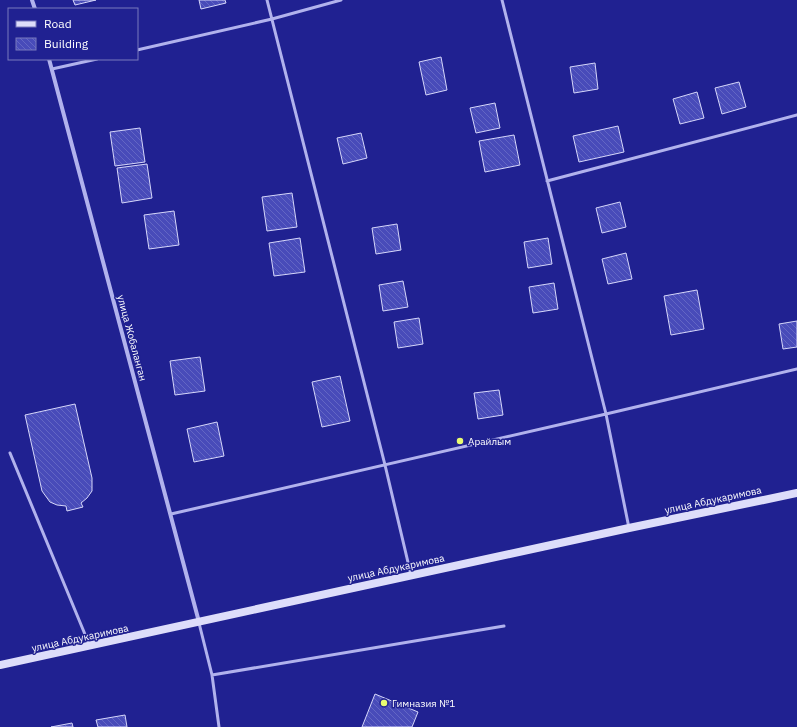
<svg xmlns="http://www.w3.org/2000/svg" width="797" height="727" font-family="'IBM Plex Sans',sans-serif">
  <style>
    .building { fill: url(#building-back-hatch); stroke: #d6d7fa }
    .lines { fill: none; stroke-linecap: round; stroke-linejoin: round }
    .service { stroke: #b1b2ed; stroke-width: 3 }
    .minor { stroke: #b1b2ed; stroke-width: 4 }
    .secondary { stroke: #ddddfa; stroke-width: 8 }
    .poi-dot { fill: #e8fb71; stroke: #202191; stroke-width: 1.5 }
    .labels { text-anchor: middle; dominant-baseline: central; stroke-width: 3; stroke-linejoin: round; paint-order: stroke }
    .street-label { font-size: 10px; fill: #fff; stroke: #202191 }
    .poi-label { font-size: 10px; fill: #fff; stroke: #202191; text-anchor: start }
  </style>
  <defs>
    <pattern id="building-back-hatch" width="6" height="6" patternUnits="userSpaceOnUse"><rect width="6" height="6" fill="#484bb9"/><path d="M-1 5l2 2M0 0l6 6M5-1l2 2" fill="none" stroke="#6366c4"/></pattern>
  </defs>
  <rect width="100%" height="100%" fill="#202191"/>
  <!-- building -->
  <path class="building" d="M 73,0 L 96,0 L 75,5 Z
    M 199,0 L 225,0 L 226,3 L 201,9 Z
    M 441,57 L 447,90 L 426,95 L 419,62 Z
    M 595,63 L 598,89 L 574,93 L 570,67 Z
    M 739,82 L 746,107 L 722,114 L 715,88 Z
    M 697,92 L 704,118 L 680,124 L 673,99 Z
    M 495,103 L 500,128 L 476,133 L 470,108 Z
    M 618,126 L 624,152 L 579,162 L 573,136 Z
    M 140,128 L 145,162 L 115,166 L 110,132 Z
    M 361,133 L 367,158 L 343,164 L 337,138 Z
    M 514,135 L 520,165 L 485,172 L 479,141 Z
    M 147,164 L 152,198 L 122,203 L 117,168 Z
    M 292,193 L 297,227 L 267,231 L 262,197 Z
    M 620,202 L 626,227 L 602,233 L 596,208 Z
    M 174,211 L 179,245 L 149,249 L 144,215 Z
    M 397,224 L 401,250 L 376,254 L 372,228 Z
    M 300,238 L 305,272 L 274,276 L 269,243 Z
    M 548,238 L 552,264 L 528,268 L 524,242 Z
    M 626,253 L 632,279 L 608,284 L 602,259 Z
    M 403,281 L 408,307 L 383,311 L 379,285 Z
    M 554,283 L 558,309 L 533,313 L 529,287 Z
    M 697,290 L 704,329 L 671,335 L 664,296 Z
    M 419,318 L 423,344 L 398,348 L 394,322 Z
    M 797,321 L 797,347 L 783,349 L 779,324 Z
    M 200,357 L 205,391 L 175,395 L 170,361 Z
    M 340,376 L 350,421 L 322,427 L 312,382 Z
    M 499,390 L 503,415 L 478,419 L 474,393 Z
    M 75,404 L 92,478 L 92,491 L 87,498 L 81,503 L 83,507 L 67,511 L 66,506 L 57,505 L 50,502 L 42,491 L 25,415 Z
    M 217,422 L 224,456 L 194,462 L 187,429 Z
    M 375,694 L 418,712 L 412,727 L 362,727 Z
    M 125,715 L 127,727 L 98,727 L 96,720 Z
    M 72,723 L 73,727 L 51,727 Z"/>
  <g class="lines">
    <!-- service -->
    <path class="service" d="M 267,0 L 385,465 L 411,575
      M 502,0 L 606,414 L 629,528
      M 137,50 L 272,19 L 341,0
      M 52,69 L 97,59
      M 547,181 L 797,115
      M 10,453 L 89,644
      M 171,514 L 606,414 L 797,369
      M 199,623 L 212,675 L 219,727
      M 212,675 L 504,626"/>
    <!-- minor -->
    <path class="minor" d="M 32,0 L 35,9
      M 49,59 L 199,622"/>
    <!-- secondary -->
    <path class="secondary" d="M 0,665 L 629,528 L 797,493"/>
  </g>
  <!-- markers -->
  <g class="poi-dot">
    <circle cx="460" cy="441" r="4"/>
    <circle cx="384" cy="703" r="4"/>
  </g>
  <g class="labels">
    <!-- street labels -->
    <g class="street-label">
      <text transform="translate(132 338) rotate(75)">улица Жобаланган</text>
      <text transform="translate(713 500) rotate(-12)">улица Абдукаримова</text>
      <text transform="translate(396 568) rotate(-12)">улица Абдукаримова</text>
      <text transform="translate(80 638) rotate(-12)">улица Абдукаримова</text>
    </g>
    <!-- poi labels -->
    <g class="poi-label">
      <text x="468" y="441">Арайлым</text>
      <text x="392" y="703">Гимназия №1</text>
    </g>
  </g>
  <!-- legend -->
  <rect x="8" y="8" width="130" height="52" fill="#202191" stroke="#797abd"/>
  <rect x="16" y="21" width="20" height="6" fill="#ddddfa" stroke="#797abd"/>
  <text x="44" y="28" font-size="12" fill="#ffffff">Road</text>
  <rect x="16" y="38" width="20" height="12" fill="url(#building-back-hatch)" stroke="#797abd"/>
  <text x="44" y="48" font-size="12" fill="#ffffff">Building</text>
</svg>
